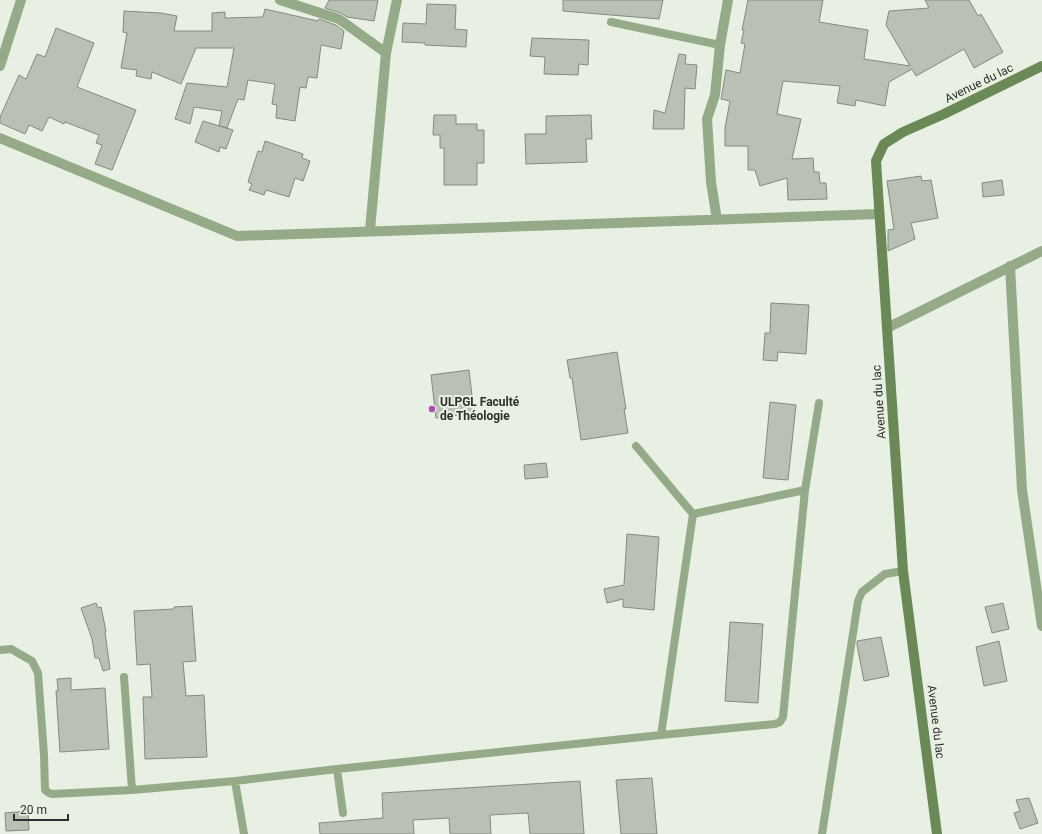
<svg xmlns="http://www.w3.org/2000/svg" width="1042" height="834" font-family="Roboto,sans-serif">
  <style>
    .building { fill: #b9c1b4; stroke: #838b7f }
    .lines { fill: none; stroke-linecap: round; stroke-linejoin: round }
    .service { stroke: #95aa88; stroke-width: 8 }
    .minor { stroke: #95aa88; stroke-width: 10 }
    .secondary { stroke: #6b8957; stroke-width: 10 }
    .poi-dot { fill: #b04bb0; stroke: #e7f0e2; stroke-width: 1.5 }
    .labels { text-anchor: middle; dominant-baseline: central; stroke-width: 4; stroke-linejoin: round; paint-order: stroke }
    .street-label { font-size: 12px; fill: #2d302b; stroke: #e7f0e2 }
    .poi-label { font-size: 12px; font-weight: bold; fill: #2d302b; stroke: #e7f0e2; text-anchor: start }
  </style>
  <rect width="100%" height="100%" fill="#e7f0e2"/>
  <!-- building -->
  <path class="building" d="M 329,0 L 378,0 L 374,21 L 347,17 L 341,13 L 325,8 Z
    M 563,0 L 663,0 L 659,19 L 563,11 Z
    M 748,0 L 823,0 L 819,22 L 868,30 L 864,59 L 910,66 L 886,25 L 889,11 L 929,8 L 925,0 L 969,0 L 978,16 L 981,14 L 1003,52 L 974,68 L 964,49 L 916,76 L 912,69 L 889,82 L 885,106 L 856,100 L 855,106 L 837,103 L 840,86 L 783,81 L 777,114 L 801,119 L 792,159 L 813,158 L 814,172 L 819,172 L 820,183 L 826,183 L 827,199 L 788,200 L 787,178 L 760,186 L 755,170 L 748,170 L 748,146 L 725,146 L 725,128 L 730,101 L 721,99 L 726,70 L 740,73 L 745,44 L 741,43 L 744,30 L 742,30 Z
    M 427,4 L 456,5 L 455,29 L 467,30 L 466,47 L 425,45 L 425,43 L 402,42 L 403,23 L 426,24 Z
    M 265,9 L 318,21 L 319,19 L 336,25 L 344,31 L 341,49 L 321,45 L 317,78 L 308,77 L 306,88 L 300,87 L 295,121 L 276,118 L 277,105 L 272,104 L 275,84 L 248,80 L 244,100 L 238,99 L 227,128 L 219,126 L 222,111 L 194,107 L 190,124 L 175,119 L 187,83 L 227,87 L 234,48 L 196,48 L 181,84 L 152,72 L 151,79 L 136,76 L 137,70 L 121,68 L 127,33 L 123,32 L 124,11 L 161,13 L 177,16 L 174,31 L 212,31 L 212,13 L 225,12 L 225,18 L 263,17 Z
    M 56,28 L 94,43 L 77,87 L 136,110 L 112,170 L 95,164 L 102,145 L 96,143 L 99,135 L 65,122 L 64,124 L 49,117 L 42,131 L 29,125 L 25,134 L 0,123 L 0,117 L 19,75 L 26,79 L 37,54 L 45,57 Z
    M 532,38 L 589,40 L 588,65 L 579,64 L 578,75 L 544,74 L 545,57 L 530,56 Z
    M 679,54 L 686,55 L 685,64 L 697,65 L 695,89 L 685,88 L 684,129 L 653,129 L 654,110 L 665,113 Z
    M 434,115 L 456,115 L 456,124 L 477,124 L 477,130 L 484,130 L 484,163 L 477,163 L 477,185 L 444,185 L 444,148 L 440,148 L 440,135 L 433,135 Z
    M 591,115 L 592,139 L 586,139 L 587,162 L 526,164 L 525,134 L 546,134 L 546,116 Z
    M 203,121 L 233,130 L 226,149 L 220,147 L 219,152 L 195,142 Z
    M 265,141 L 303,154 L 302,158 L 310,161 L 303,181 L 295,178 L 289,197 L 266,190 L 264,195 L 249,190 L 252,184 L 248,182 L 258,151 L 262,152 Z
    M 921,176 L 922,181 L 931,180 L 938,218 L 911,223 L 915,239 L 888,251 L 888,230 L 894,229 L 887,181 Z
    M 1002,180 L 1004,195 L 983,197 L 982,183 Z
    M 771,303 L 809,305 L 806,354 L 778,352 L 777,361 L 763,360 L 765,333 L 770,333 Z
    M 617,352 L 626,409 L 624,409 L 628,433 L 581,440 L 572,378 L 570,378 L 567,360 Z
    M 469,370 L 474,413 L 436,418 L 431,375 Z
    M 770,402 L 796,405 L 788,480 L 763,478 Z
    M 546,463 L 548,477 L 525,479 L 524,465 Z
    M 627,534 L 659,537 L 654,610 L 623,607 L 623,599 L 607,603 L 604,589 L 624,585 Z
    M 96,603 L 98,608 L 101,607 L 106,631 L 105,632 L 110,669 L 103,671 L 99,658 L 95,658 L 92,639 L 81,608 Z
    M 1003,603 L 1009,629 L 992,633 L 985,607 Z
    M 192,606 L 196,661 L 183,662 L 186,696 L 204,695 L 207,757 L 145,759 L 143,697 L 152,697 L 150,664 L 137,665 L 134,611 L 174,609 L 174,607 Z
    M 730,622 L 763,624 L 758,703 L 725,701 Z
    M 881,637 L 889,676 L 864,681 L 857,645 L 857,641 Z
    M 999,641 L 1007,681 L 984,686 L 976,647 Z
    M 71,678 L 71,690 L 105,688 L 109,749 L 60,752 L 56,691 L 58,691 L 57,679 Z
    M 652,778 L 657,834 L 621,834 L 616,780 Z
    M 580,781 L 584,834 L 530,834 L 528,813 L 490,815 L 491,834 L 450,834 L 449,818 L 413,820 L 414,834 L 320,834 L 319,823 L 383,818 L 382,793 Z
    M 1029,798 L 1038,823 L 1020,829 L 1014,813 L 1020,811 L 1016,800 Z
    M 28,811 L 29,830 L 6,831 L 5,813 Z"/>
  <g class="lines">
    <!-- service -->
    <path class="service" d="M 611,22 L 720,45
      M 636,446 L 693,514
      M 0,650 L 11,649 L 32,661 L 38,673 L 44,755 L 45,790 L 49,793 L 52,794 L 132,790 L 235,781 L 337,769 L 661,735 L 775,724 L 780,722 L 783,717 L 805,490 L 819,403
      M 124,677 L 132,790
      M 661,735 L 693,514 L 805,490
      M 337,769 L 343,813
      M 235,781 L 244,834
      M 822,834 L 858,601 L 862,592 L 885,574 L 903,571"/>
    <!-- minor -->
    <path class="minor" d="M 280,0 L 339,19 L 386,53
      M 0,66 L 21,0
      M 0,138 L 237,236 L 879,214
      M 717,220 L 711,182 L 707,119 L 715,95 L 720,45 L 728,0
      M 370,230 L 386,53 L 397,0
      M 1010,266 L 1022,490 L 1042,626
      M 887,328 L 1042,251"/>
    <!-- secondary -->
    <path class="secondary" d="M 937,834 L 903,571 L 876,161 L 884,144 L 903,132 L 944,114 L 1042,66"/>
  </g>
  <!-- markers -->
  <circle class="poi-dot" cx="432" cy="409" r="4"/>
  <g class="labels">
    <!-- street labels -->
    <g class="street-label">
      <text transform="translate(979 83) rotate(-26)">Avenue du lac</text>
      <text transform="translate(879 402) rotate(-94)">Avenue du lac</text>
      <text transform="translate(936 722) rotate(83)">Avenue du lac</text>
    </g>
    <!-- poi labels -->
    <g class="poi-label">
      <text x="440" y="402">ULPGL Faculté<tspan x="440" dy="14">de Théologie</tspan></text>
    </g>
  </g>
  <!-- scale -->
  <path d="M14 814v6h54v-6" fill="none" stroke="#2d302b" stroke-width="2"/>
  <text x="20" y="814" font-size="12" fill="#2d302b" stroke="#e7f0e2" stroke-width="3" paint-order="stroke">20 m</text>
</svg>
